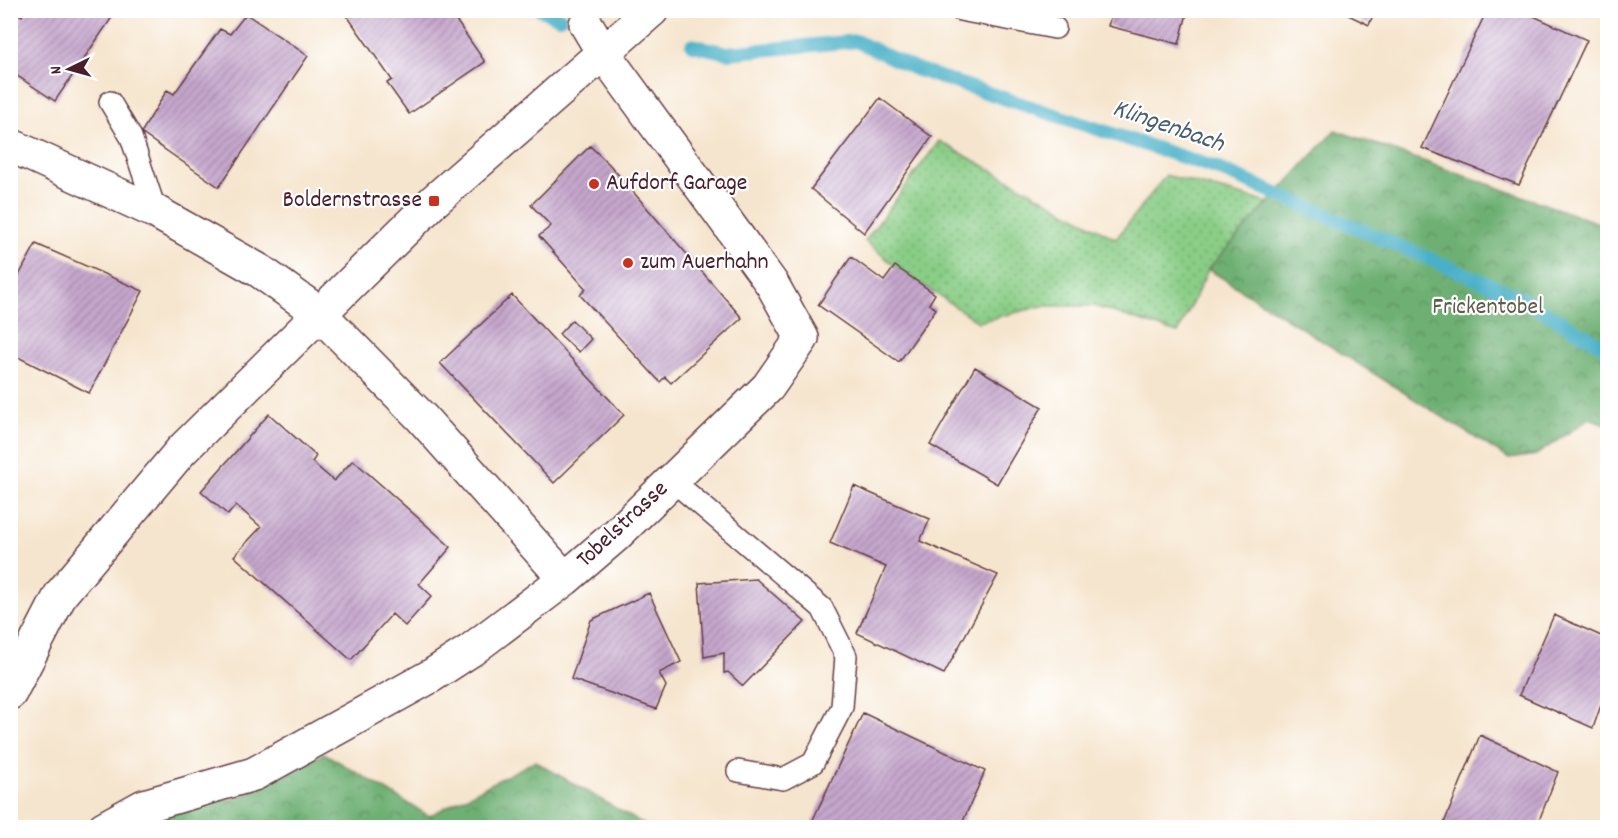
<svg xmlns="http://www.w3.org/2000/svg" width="1618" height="838" font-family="Dekko,sans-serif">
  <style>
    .grass { fill: url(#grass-dots); stroke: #6a7658; stroke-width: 1.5 }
    .forest { fill: url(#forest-crowns); stroke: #5c684f; stroke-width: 1.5 }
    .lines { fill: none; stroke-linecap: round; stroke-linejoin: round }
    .stream { stroke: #49b0c8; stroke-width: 14 }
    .building { fill: url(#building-hatch) }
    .lane-casing { stroke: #643d43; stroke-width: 24 }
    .street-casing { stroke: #643d43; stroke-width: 36 }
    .secondary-casing { stroke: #643d43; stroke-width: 36 }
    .lane { stroke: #fff; stroke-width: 21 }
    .street { stroke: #fff; stroke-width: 33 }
    .secondary { stroke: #fff; stroke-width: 33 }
    .poi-dot { fill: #c8321e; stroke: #fff; stroke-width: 2 }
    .labels { text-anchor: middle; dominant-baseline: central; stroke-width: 4.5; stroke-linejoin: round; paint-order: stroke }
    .poi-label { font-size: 24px; fill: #4a1f2b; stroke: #fff; text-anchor: start }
    .park-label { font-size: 24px; fill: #605c4b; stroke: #fff }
    .street-label { font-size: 24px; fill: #4a1f2b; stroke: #fff }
    .water-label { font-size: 26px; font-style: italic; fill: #4a6072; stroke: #fff }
  </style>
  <defs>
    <pattern id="grass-dots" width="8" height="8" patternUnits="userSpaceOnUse" patternTransform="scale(1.5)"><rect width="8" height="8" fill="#89cd86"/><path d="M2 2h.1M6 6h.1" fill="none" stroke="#72a66e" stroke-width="1.8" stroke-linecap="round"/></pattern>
    <pattern id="forest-crowns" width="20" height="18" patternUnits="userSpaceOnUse" patternTransform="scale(1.5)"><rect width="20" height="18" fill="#6eb073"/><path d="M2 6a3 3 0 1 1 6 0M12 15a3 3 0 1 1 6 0" fill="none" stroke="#5c8f5f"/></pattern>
    <pattern id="building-hatch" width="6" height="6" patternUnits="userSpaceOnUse" patternTransform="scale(1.5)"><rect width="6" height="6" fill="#c6a7cd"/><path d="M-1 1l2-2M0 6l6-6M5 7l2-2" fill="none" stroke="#a387a7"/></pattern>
  </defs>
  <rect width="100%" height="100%" fill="#fff"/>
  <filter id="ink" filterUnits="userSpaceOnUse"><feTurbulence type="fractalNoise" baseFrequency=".0167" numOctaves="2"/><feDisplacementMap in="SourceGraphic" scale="12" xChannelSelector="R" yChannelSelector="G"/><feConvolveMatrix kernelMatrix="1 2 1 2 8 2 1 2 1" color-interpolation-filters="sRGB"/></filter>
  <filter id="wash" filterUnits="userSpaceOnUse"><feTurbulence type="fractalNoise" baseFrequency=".008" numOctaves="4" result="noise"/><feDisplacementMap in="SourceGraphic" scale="24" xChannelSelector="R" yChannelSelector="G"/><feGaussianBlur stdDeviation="1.35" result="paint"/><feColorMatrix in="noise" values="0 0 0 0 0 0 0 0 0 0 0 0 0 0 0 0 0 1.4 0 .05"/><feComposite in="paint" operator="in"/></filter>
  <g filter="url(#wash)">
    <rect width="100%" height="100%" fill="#f6e5ce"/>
    <!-- grass -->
    <path class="grass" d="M 939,141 L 1116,239 L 1166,175 L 1269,203 L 1209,268 L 1178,333 L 1094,306 L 1042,306 L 978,322 L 895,266 L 865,241 Z"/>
    <!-- forest -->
    <path class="forest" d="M 1335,130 L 1607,226 L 1607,425 L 1590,418 L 1536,455 L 1509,459 L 1208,269 Z
      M 324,753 L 429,816 L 535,761 L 648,827 L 132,828 L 150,812 L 238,798 Z"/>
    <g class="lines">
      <!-- stream -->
      <path class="stream" d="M 541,10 L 560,18
        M 692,45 L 728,53 L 856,41 L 915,69 L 1216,168 L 1519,297 L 1608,349"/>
    </g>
    <g id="blocks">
      <!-- building -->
      <path class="building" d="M 10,10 L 22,16 L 25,10 L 117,10 L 55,101 L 10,71 Z
        M 343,10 L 449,10 L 485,62 L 409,114 L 387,83 L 392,80 Z
        M 1112,10 L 1188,10 L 1179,44 L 1108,26 Z
        M 1338,10 L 1375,10 L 1369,25 Z
        M 1487,10 L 1520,10 L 1587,40 L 1519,185 L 1422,148 Z
        M 246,14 L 308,56 L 219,187 L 141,133 L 167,90 L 174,94 L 220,29 L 230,34 Z
        M 880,98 L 932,137 L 864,233 L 811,189 Z
        M 590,146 L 609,164 L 742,318 L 671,383 L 665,377 L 660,382 L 580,295 L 586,289 L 539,236 L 551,226 L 531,205 Z
        M 36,244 L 143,291 L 89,393 L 10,353 L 10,292 Z
        M 851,257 L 884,281 L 895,266 L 935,294 L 929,304 L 936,309 L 899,362 L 818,305 Z
        M 512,295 L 624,415 L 554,483 L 440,363 Z
        M 572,320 L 591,339 L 579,352 L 559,334 Z
        M 975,367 L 1042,407 L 997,484 L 930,445 Z
        M 269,414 L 316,456 L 312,462 L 334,481 L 353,460 L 451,547 L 419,584 L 432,596 L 405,626 L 392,614 L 351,660 L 234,556 L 261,527 L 236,505 L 228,515 L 201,491 Z
        M 854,486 L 930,519 L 920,541 L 998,575 L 944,674 L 857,633 L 886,567 L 830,543 Z
        M 756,579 L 805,622 L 743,686 L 728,672 L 724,673 L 724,653 L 704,657 L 699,583 Z
        M 649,593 L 681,662 L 659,673 L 666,686 L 656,709 L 571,679 L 591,620 Z
        M 1554,615 L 1608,639 L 1605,673 L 1608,674 L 1608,685 L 1593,728 L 1519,695 Z
        M 863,713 L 985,771 L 960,828 L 809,828 Z
        M 1480,735 L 1558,772 L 1536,828 L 1442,828 Z"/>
    </g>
  </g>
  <g filter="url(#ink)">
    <use href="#blocks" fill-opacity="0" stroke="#643d43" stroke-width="1.5"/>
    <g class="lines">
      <!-- lane casing -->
      <g class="lane-casing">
        <path id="lane" d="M 960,10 L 1055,28
          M 110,102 L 131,137 L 156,212
          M 672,480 L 822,608 L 846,656 L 842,707 L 813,763 L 783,779 L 738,771"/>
      </g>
      <!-- street casing -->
      <g class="street-casing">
        <path id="street" d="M 10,145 L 156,212 L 260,271 L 319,313 L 422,418 L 565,579
          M 104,828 L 144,806 L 254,774 L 431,676 L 471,650 L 565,579 L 615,536 L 768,387 L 802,338 L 772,284 L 604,54 L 586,24"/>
      </g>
      <!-- secondary casing -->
      <g class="secondary-casing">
        <path id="secondary" d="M 10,693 L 61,594 L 181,451 L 434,201 L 652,10"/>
      </g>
      <!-- lane -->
      <use href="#lane" class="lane"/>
      <!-- street -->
      <use href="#street" class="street"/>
      <!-- secondary -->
      <use href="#secondary" class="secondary"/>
    </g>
  </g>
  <!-- markers -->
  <g class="poi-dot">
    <circle cx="594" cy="184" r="6"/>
    <rect x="428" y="195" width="12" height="12" rx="3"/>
    <circle cx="628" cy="263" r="6"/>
  </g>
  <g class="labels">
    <!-- poi labels -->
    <g class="poi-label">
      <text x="606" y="184">Aufdorf Garage</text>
      <text x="422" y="201" text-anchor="end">Boldernstrasse</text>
      <text x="640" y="263">zum Auerhahn</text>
    </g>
    <!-- park labels -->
    <g class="park-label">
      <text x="1488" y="308">Frickentobel</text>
    </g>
    <!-- street labels -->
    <g class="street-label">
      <text transform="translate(623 525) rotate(-43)">Tobelstrasse</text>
    </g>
    <!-- water labels -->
    <g class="water-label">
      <text transform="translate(1168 127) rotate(19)">Klingenbach</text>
    </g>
  </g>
  <!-- margin -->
  <rect width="1618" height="838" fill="none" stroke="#fff" stroke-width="36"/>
  <!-- north arrow -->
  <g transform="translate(69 69) rotate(265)" stroke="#ffffff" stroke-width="4.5" paint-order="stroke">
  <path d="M0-4.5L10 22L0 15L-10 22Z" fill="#4a1f2b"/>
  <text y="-9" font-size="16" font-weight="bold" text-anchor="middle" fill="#4a1f2b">N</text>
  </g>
</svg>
